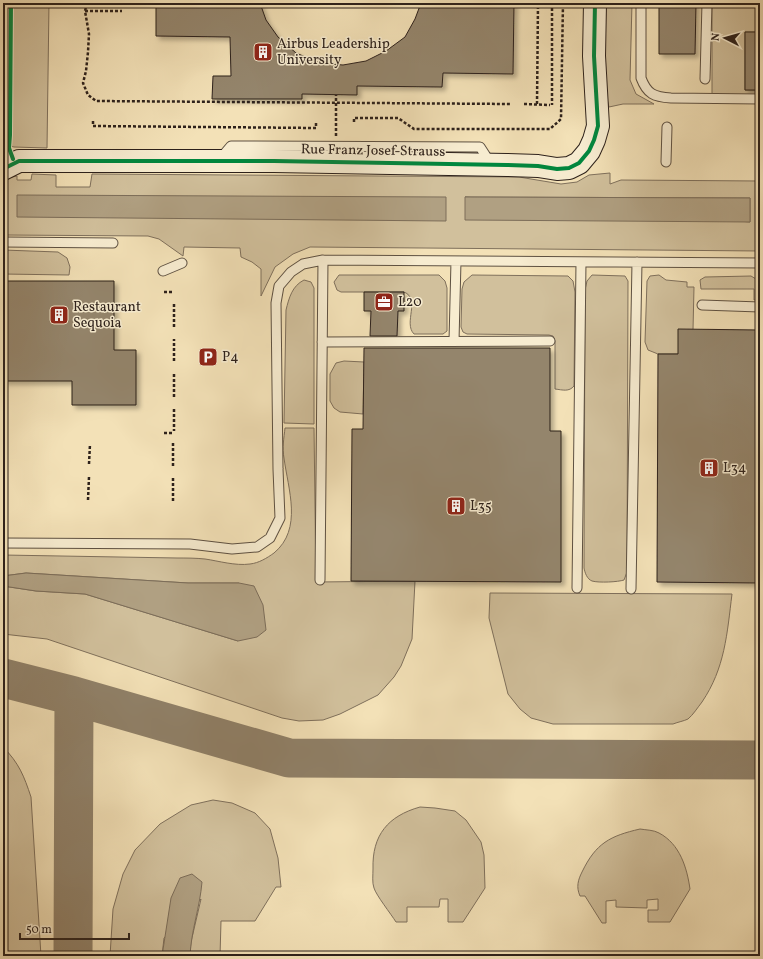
<svg xmlns="http://www.w3.org/2000/svg" width="763" height="959" font-family="Vollkorn,serif">
  <style>
    .green { fill: #d1c09c; stroke: #7f705c; fill-rule: evenodd }
    .water { fill: #b0a082; stroke: #7c6d59 }
    .lines { fill: none; stroke-linecap: round; stroke-linejoin: round }
    .taxiway { stroke: #908169; stroke-width: 39 }
    .building { fill: #94856c; stroke: #2d211b; filter: url(#shadow) }
    .lane-casing { stroke: #5e5142; stroke-width: 11 }
    .secondary-casing { stroke: #2d211b; stroke-width: 24 }
    .path { stroke: #2d211b; stroke-width: 2.5; stroke-dasharray: 3 2; stroke-linecap: butt }
    .lane { stroke: #f7ecd0; stroke-width: 9 }
    .secondary { stroke: #f7ecd0; stroke-width: 22 }
    .cycleway-casing { stroke: #f7ecd0; stroke-width: 6 }
    .cycleway { stroke: #00873e; stroke-width: 4 }
    .labels { text-anchor: middle; dominant-baseline: central; stroke-width: 3; stroke-linejoin: round; paint-order: stroke }
    .poi-label { font-size: 14px; fill: #2d211b; stroke: #f7ecd0; text-anchor: start }
    .street-label { font-size: 14px; fill: #2d211b; stroke: #f7ecd0 }
  </style>
  <defs>
    <filter id="shadow"><feDropShadow dx="3.5" dy="3.5" stdDeviation="2" flood-color="#0004"/></filter>
  </defs>
  <rect width="100%" height="100%" fill="#f3e1b7"/>
  <filter id="stains"><feTurbulence type="fractalNoise" baseFrequency=".005" numOctaves="4"/><feColorMatrix values="0 0 0 0 .2 0 0 0 0 .09 0 0 0 0 .02 0 0 0 .5 -.17"/></filter>
  <radialGradient id="worn" r=".72"><stop offset=".6" stop-color="#630" stop-opacity="0"/><stop offset="1" stop-color="#630" stop-opacity=".3"/></radialGradient>
  <!-- green -->
  <path class="green" d="M 3,3 L 49,3 L 47,148 L 14,147 L 3,144 Z
    M 604,3 L 632,3 L 630,80 L 636,94 L 654,104 L 623,104 L 609,107 C 600,79 604,33 604,3 Z
    M 712,7 L 756,7 L 756,14 L 760,15 L 760,32 L 745,32 L 745,90 L 760,90 L 760,96 L 712,95 Z
    M 610,173 L 610,184 L 621,180 L 760,181 L 760,251 L 310,247 L 293,254 L 275,267 L 261,296 L 261,269 L 252,262 L 241,257 L 240,248 L 184,247 L 183,256 L 159,239 L 148,236 L 6,235 L 3,233 L 3,218 L 5,217 L 6,196 L 3,195 L 3,181 L 7,178 L 17,176 L 17,180 L 31,180 L 32,174 L 56,175 L 56,187 L 90,187 L 92,174 L 519,177 L 561,184 L 577,182 L 589,175 ZM 465,197 L 750,198 L 750,222 Z
    M 3,250 L 58,252 L 67,258 L 70,267 L 69,275 L 3,274 Z
    M 339,275 L 439,275 L 445,281 L 447,288 L 447,331 L 443,334 L 414,334 C 403,323 421,299 404,292 L 341,292 L 337,290 L 334,282 Z
    M 472,275 L 568,276 L 573,281 L 575,292 L 574,386 C 569,392 563,390 555,389 L 555,341 L 553,336 L 549,335 L 467,334 L 463,332 L 461,327 L 462,289 L 464,282 Z
    M 592,275 L 625,276 L 628,281 L 627,572 L 624,580 C 618,582 599,583 592,581 C 587,579 585,573 584,568 L 585,290 L 587,281 Z
    M 659,275 L 666,280 L 687,282 L 687,287 L 694,287 L 693,330 L 678,354 L 658,354 L 648,350 L 645,342 L 647,281 L 650,276 Z
    M 751,276 L 756,279 L 758,286 L 758,299 L 754,300 L 754,289 L 701,289 L 700,280 L 705,277 Z
    M 304,280 L 311,282 L 314,288 L 314,424 L 284,423 L 286,310 C 289,298 292,286 304,280 Z
    M 344,361 L 364,362 L 363,414 L 340,412 L 334,408 L 330,401 L 330,374 L 336,363 Z
    M 285,428 L 314,428 L 316,582 L 415,581 L 412,639 L 401,666 L 394,677 L 378,695 L 340,714 L 323,720 L 299,721 L 282,718 L 47,639 L 3,634 L 3,586 L 36,591 L 85,594 L 238,641 L 239,583 L 188,583 L 26,573 L 3,576 L 3,555 L 177,558 C 186,558 196,558 205,559 C 219,561 235,566 250,564 C 259,563 267,558 274,553 C 303,529 288,489 284,458 C 282,448 284,438 285,428 Z
    M 490,593 L 732,594 C 727,634 725,668 702,702 C 698,707 693,715 688,719 C 684,721 678,722 673,724 L 553,724 L 531,718 L 520,709 L 508,694 L 489,618 Z
    M 3,747 C 19,763 24,776 31,797 L 41,956 L 3,956 Z
    M 213,800 L 232,803 L 255,813 L 270,829 L 278,858 L 281,887 L 276,887 L 255,921 L 221,921 L 220,956 L 190,956 L 191,942 L 201,899 L 164,938 L 162,956 L 110,956 L 113,909 L 123,874 L 135,850 L 160,824 L 191,805 Z
    M 420,807 L 435,808 L 455,811 L 466,820 L 481,842 L 484,855 L 485,888 L 463,922 L 448,922 L 448,899 L 440,899 L 439,907 L 407,907 L 407,922 L 396,922 C 391,914 376,895 374,888 C 372,883 373,875 373,869 C 372,835 388,816 420,807 Z
    M 640,829 C 646,830 654,830 659,833 C 680,844 687,868 690,889 L 670,922 L 648,922 L 648,910 L 658,910 L 658,899 L 647,900 L 647,908 L 616,907 L 616,900 L 606,901 L 606,923 L 602,923 L 585,896 L 580,896 C 576,887 578,880 582,872 C 596,843 610,836 640,829 Z"/>
  <!-- water -->
  <path class="water" d="M 17,195 L 446,197 L 446,221 L 17,217 Z
    M 465,197 L 750,198 L 750,222 L 465,220 Z
    M 26,573 L 188,583 L 239,583 L 254,586 L 263,605 L 266,630 L 257,637 L 238,641 L 85,594 L 36,591 L 3,586 L 3,576 Z
    M 192,874 L 202,882 C 200,907 191,931 190,956 L 162,956 L 171,898 L 180,878 Z"/>
  <g class="lines">
    <!-- taxiway -->
    <path class="taxiway" d="M 3,678 L 74,696 L 289,758 L 760,760
      M 73,956 L 74,696"/>
  </g>
  <!-- building -->
  <path class="building" d="M 156,3 L 260,3 L 266,20 L 278,37 L 296,53 L 320,63 L 343,65 L 366,61 L 386,51 L 405,37 L 415,19 L 421,3 L 514,3 L 513,74 L 443,73 L 442,87 L 357,86 L 357,95 L 302,94 L 302,99 L 212,99 L 213,76 L 231,76 L 230,37 L 156,36 Z
    M 659,3 L 696,3 L 695,54 L 659,54 Z
    M 745,32 L 760,32 L 760,90 L 745,90 Z
    M 3,281 L 114,281 L 114,350 L 136,350 L 136,405 L 72,405 L 72,381 L 3,381 Z
    M 364,292 L 404,292 L 404,311 L 398,311 L 397,336 L 370,336 L 371,311 L 364,311 Z
    M 678,329 L 760,330 L 760,583 L 657,582 L 658,354 L 678,354 Z
    M 364,348 L 550,348 L 550,431 L 561,431 L 561,582 L 351,581 L 352,429 L 363,429 Z"/>
  <g class="lines">
    <!-- lane casing -->
    <g class="lane-casing">
      <path id="lane" d="M 641,3 L 641,78 C 647,94 654,97 671,98 L 760,99
        M 705,79 L 707,3
        M 220,159 L 231,146 L 480,147 L 491,164
        M 666,162 L 667,127
        M 3,242 L 113,243
        M 163,271 L 182,263
        M 702,305 L 760,307
        M 454,341 L 456,261
        M 322,342 L 550,341
        M 3,543 L 190,544 L 232,549 L 257,547 L 270,538 L 280,518 L 278,469 L 276,303 L 279,286 L 291,272 L 303,264 L 323,260 L 760,263
        M 320,580 L 323,260
        M 577,588 L 581,262
        M 631,589 L 637,262"/>
    </g>
    <!-- secondary casing -->
    <g class="secondary-casing">
      <path id="secondary" d="M 3,169 L 19,161 L 274,161 L 507,165 L 538,166 L 557,169 L 569,168 L 579,163 L 589,151 L 594,140 L 598,126 L 594,56 L 595,3"/>
    </g>
    <!-- path -->
    <path class="path" d="M 87,3 L 85,11 L 89,34 L 88,52 L 86,71 L 83,83 L 88,95 L 96,101 L 511,104
      M 552,3 L 552,105
      M 85,11 L 122,11
      M 524,104 L 550,105
      M 537,104 L 538,3
      M 93,121 L 93,126 L 316,128 L 316,122
      M 354,122 L 354,118 L 398,118 L 414,129 L 550,129 L 561,119 L 563,3
      M 336,136 L 336,95
      M 164,292 L 174,292
      M 174,327 L 174,304
      M 174,361 L 174,339
      M 174,397 L 174,374
      M 174,409 L 174,431
      M 164,433 L 173,433
      M 89,464 L 90,444
      M 173,466 L 173,442
      M 88,500 L 89,477
      M 173,501 L 173,478"/>
    <!-- lane -->
    <use href="#lane" class="lane"/>
    <!-- secondary -->
    <use href="#secondary" class="secondary"/>
    <!-- cycleway casing -->
    <g class="cycleway-casing">
      <path id="cycleway" d="M 11,3 L 10,135 L 9,148 L 13,159
        M 3,169 L 19,161 L 274,161 L 507,165 L 538,166 L 557,169 L 569,168 L 579,163 L 589,151 L 594,140 L 598,126 L 594,56 L 595,3"/>
    </g>
    <!-- cycleway -->
    <use href="#cycleway" class="cycleway"/>
  </g>
  <!-- icons -->
  <defs>
    <g id="building-square" transform="scale(1)"><rect x="-9" y="-9" width="18" height="18" rx="4" fill="#8f2418" stroke="#f7ecd0"/><path d="M-4-6H4V6H1V3H-1V6H-4ZM-2.5-4.3h1.7v1.8h-1.7ZM.8-4.3h1.7v1.8H.8ZM-2.5-1h1.7V.8h-1.7ZM.8-1h1.7V.8H.8Z" fill="#fff"/></g>
    <g id="office-square" transform="scale(1)"><rect x="-9" y="-9" width="18" height="18" rx="4" fill="#8f2418" stroke="#f7ecd0"/><path d="M-6-3h4V-5.5h4V-3h4V5H-6ZM-1-4.5V-3h2v-1.5ZM-6 0V1H6V0Z" fill="#fff"/></g>
    <g id="parking-square" transform="scale(1)"><rect x="-9" y="-9" width="18" height="18" rx="4" fill="#8f2418" stroke="#f7ecd0"/><path d="M-3.5-5.5H1a3.5 3.5 0 0 1 0 7H-1V5.5H-3.5ZM-1-3.4V-.6H.8a1.4 1.4 0 0 0 0-2.8Z" fill="#fff"/></g>
  </defs>
  <g fill-rule="evenodd">
    <use href="#building-square" x="263" y="52"/>
    <use href="#office-square" x="384" y="302"/>
    <use href="#building-square" x="59" y="315"/>
    <use href="#parking-square" x="208" y="357"/>
    <use href="#building-square" x="709" y="468"/>
    <use href="#building-square" x="456" y="506"/>
  </g>
  <g class="labels">
    <!-- poi labels -->
    <g class="poi-label">
      <text x="277" y="44">Airbus Leadership<tspan x="277" dy="16">University</tspan></text>
      <text x="398" y="302">L20</text>
      <text x="73" y="307">Restaurant<tspan x="73" dy="16">Sequoia</tspan></text>
      <text x="222" y="357">P4</text>
      <text x="723" y="468">L34</text>
      <text x="470" y="506">L35</text>
    </g>
    <!-- street labels -->
    <g class="street-label">
      <text transform="translate(373 151) rotate(1)">Rue Franz Josef Strauss</text>
    </g>
  </g>
  <!-- margin -->
  <rect width="763" height="959" fill="none" stroke="#f3e1b7" stroke-width="16"/>
  <rect x="4" y="4" width="755" height="951" fill="none" stroke="#2d211b" stroke-width="2"/>
  <rect x="8" y="8" width="747" height="943" fill="none" stroke="#2d211b"/>
  <!-- north arrow -->
  <g transform="translate(725 38) rotate(276)" stroke="#f7ecd0" stroke-width="3" paint-order="stroke">
  <path d="M0-3L7 15L0 10L-7 15Z" fill="#2d211b"/>
  <text y="-6" font-size="11" font-weight="bold" text-anchor="middle" fill="#2d211b">N</text>
  </g>
  <!-- scale -->
  <path d="M20 933v6h109v-6" fill="none" stroke="#2d211b" stroke-width="2"/>
  <text x="26" y="933" font-size="12" fill="#2d211b" stroke="#f7ecd0" stroke-width="3" paint-order="stroke">50 m</text>
  <rect width="100%" height="100%" filter="url(#stains)"/>
  <rect width="100%" height="100%" fill="url(#worn)"/>
</svg>
